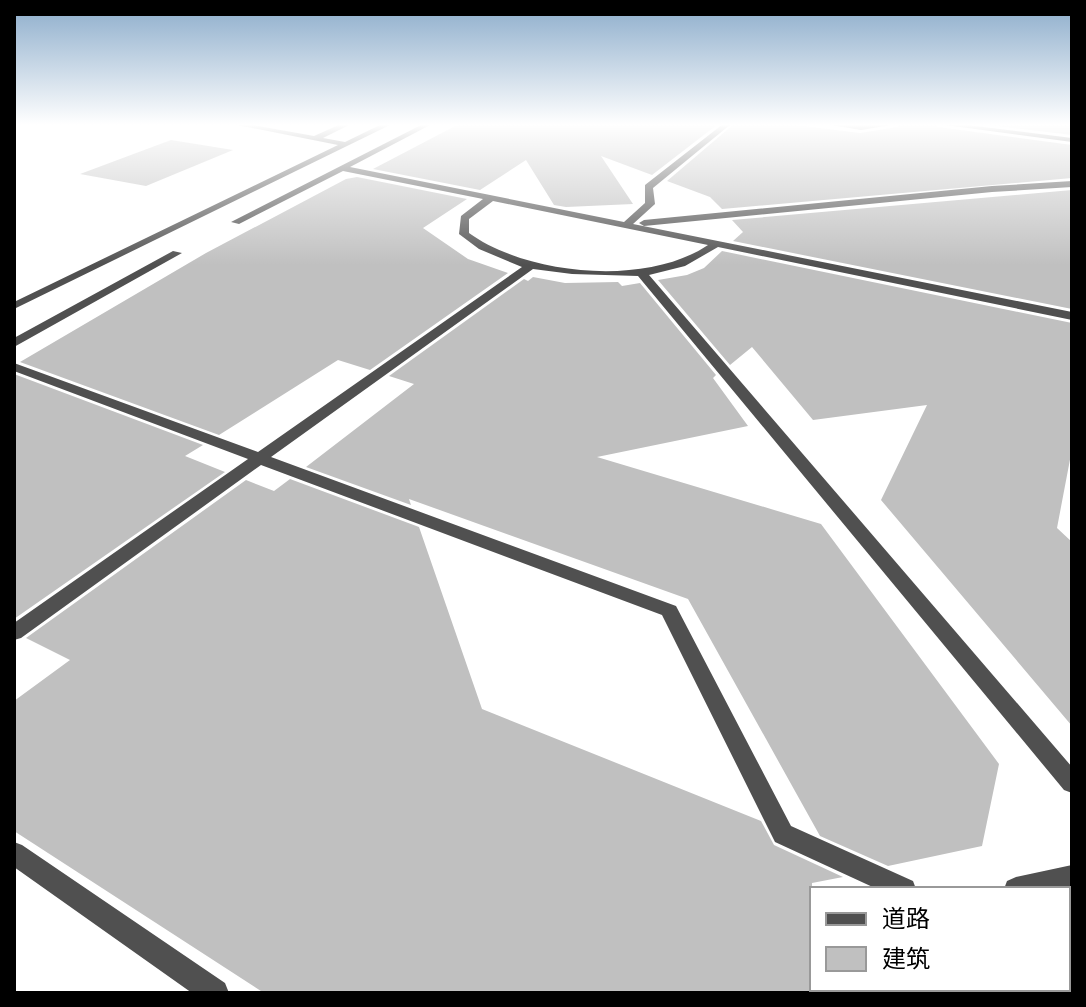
<svg xmlns="http://www.w3.org/2000/svg" width="1086" height="1007" font-family="Commissioner,'Noto Sans SC',sans-serif">
  <style>
    .building { fill: #c0c0c0 }
    .lines { fill: none; stroke-linecap: round; stroke-linejoin: round }
    .lane { fill: #505050; fill-rule: evenodd }
    .street { fill: #505050; fill-rule: evenodd }
  </style>
  <rect width="100%" height="100%" fill="#fff"/>
  <!-- building -->
  <path class="building" d="M 459,124 L 718,124 L 652,175 L 601,156 L 633,204 L 566,207 L 554,205 L 526,160 L 480,190 L 373,169 Z
    M 734,124 L 786,124 L 860,133 L 898,127 L 900,124 L 935,124 L 938,127 L 1072,145 L 1072,178 L 722,209 L 710,197 L 667,181 Z
    M 982,124 L 1072,124 L 1072,135 Z
    M 171,140 L 233,150 L 146,186 L 80,174 Z
    M 357,177 L 467,199 L 423,228 L 468,259 L 508,273 L 370,370 L 338,360 L 219,435 L 20,362 L 206,253 L 346,179 Z
    M 1072,190 L 1072,309 L 733,241 L 743,232 L 732,220 Z
    M 722,251 L 1072,323 L 1072,449 L 1057,528 L 1072,542 L 1072,726 L 881,500 L 927,405 L 813,420 L 752,347 L 730,365 L 658,280 L 687,275 L 704,268 Z
    M 533,277 L 565,283 L 618,282 L 622,286 L 640,283 L 716,375 L 713,378 L 748,426 L 597,457 L 821,524 L 999,764 L 982,846 L 888,866 L 820,836 L 688,599 L 409,499 L 411,505 L 306,467 L 414,384 L 389,376 L 524,279 L 528,281 Z
    M 14,374 L 203,445 L 185,456 L 225,472 L 14,619 Z
    M 290,479 L 419,527 L 482,709 L 761,821 L 774,845 L 843,877 L 812,883 L 812,993 L 264,993 L 14,831 L 14,701 L 70,660 L 26,638 L 246,480 L 274,491 Z"/>
  <g class="lines">
    <!-- lane -->
    <path class="lane" d="M 423,124 L 432,124 L 350,167 L 624,222 L 645,203 L 645,185 L 723,124 L 731,124 L 653,188 L 655,204 L 633,224 L 1072,312 L 1072,320 L 718,247 L 685,266 L 649,275 L 1072,767 L 1072,793 L 1064,790 L 638,276 L 572,274 L 533,269 L 271,457 L 676,606 L 791,826 L 913,881 L 916,889 L 877,889 L 775,842 L 662,615 L 261,465 L 21,638 L 14,640 L 14,623 L 248,459 L 14,371 L 14,363 L 258,452 L 522,267 L 479,249 L 459,234 L 461,216 L 483,199 L 343,171 L 239,224 L 231,222 ZM 493,201 L 708,245 C 646,287 527,275 469,233 L 469,219 Z
      M 826,124 L 897,124 L 861,130 Z
      M 938,124 L 959,124 L 1072,138 L 1072,142 Z
      M 1072,181 L 1072,187 L 992,192 L 644,226 L 639,223 L 644,220 L 992,186 Z
      M 173,251 L 182,253 L 14,347 L 14,338 Z
      M 14,842 L 22,845 L 225,983 L 229,993 L 192,993 L 14,867 Z
      M 1072,865 L 1072,887 L 1004,889 L 1007,881 L 1016,877 Z"/>
    <!-- street -->
    <path class="street" d="M 232,124 L 247,124 L 314,136 L 341,124 L 351,124 L 323,138 L 345,142 L 382,124 L 392,124 L 14,309 L 14,302 L 338,145 Z"/>
  </g>
  <!-- sky -->
  <linearGradient id="sky" x2="0" y2="1"><stop stop-color="#8aabca"/><stop offset="0.47" stop-color="#fff"/><stop offset="1" stop-color="#fff" stop-opacity="0"/></linearGradient>
  <rect width="1086" height="265" fill="url(#sky)"/>
  <!-- border -->
  <rect width="1086" height="1007" fill="none" stroke="#000000" stroke-width="32"/>
  <!-- legend -->
  <rect x="810" y="887" width="260" height="104" fill="#ffffff" stroke="#999999" stroke-width="2"/>
  <rect x="826" y="913" width="40" height="12" fill="#505050" stroke="#999999" stroke-width="2"/>
  <text x="882" y="927" font-size="24" fill="#000000">道路</text>
  <rect x="826" y="947" width="40" height="24" fill="#c0c0c0" stroke="#999999" stroke-width="2"/>
  <text x="882" y="967" font-size="24" fill="#000000">建筑</text>
</svg>
